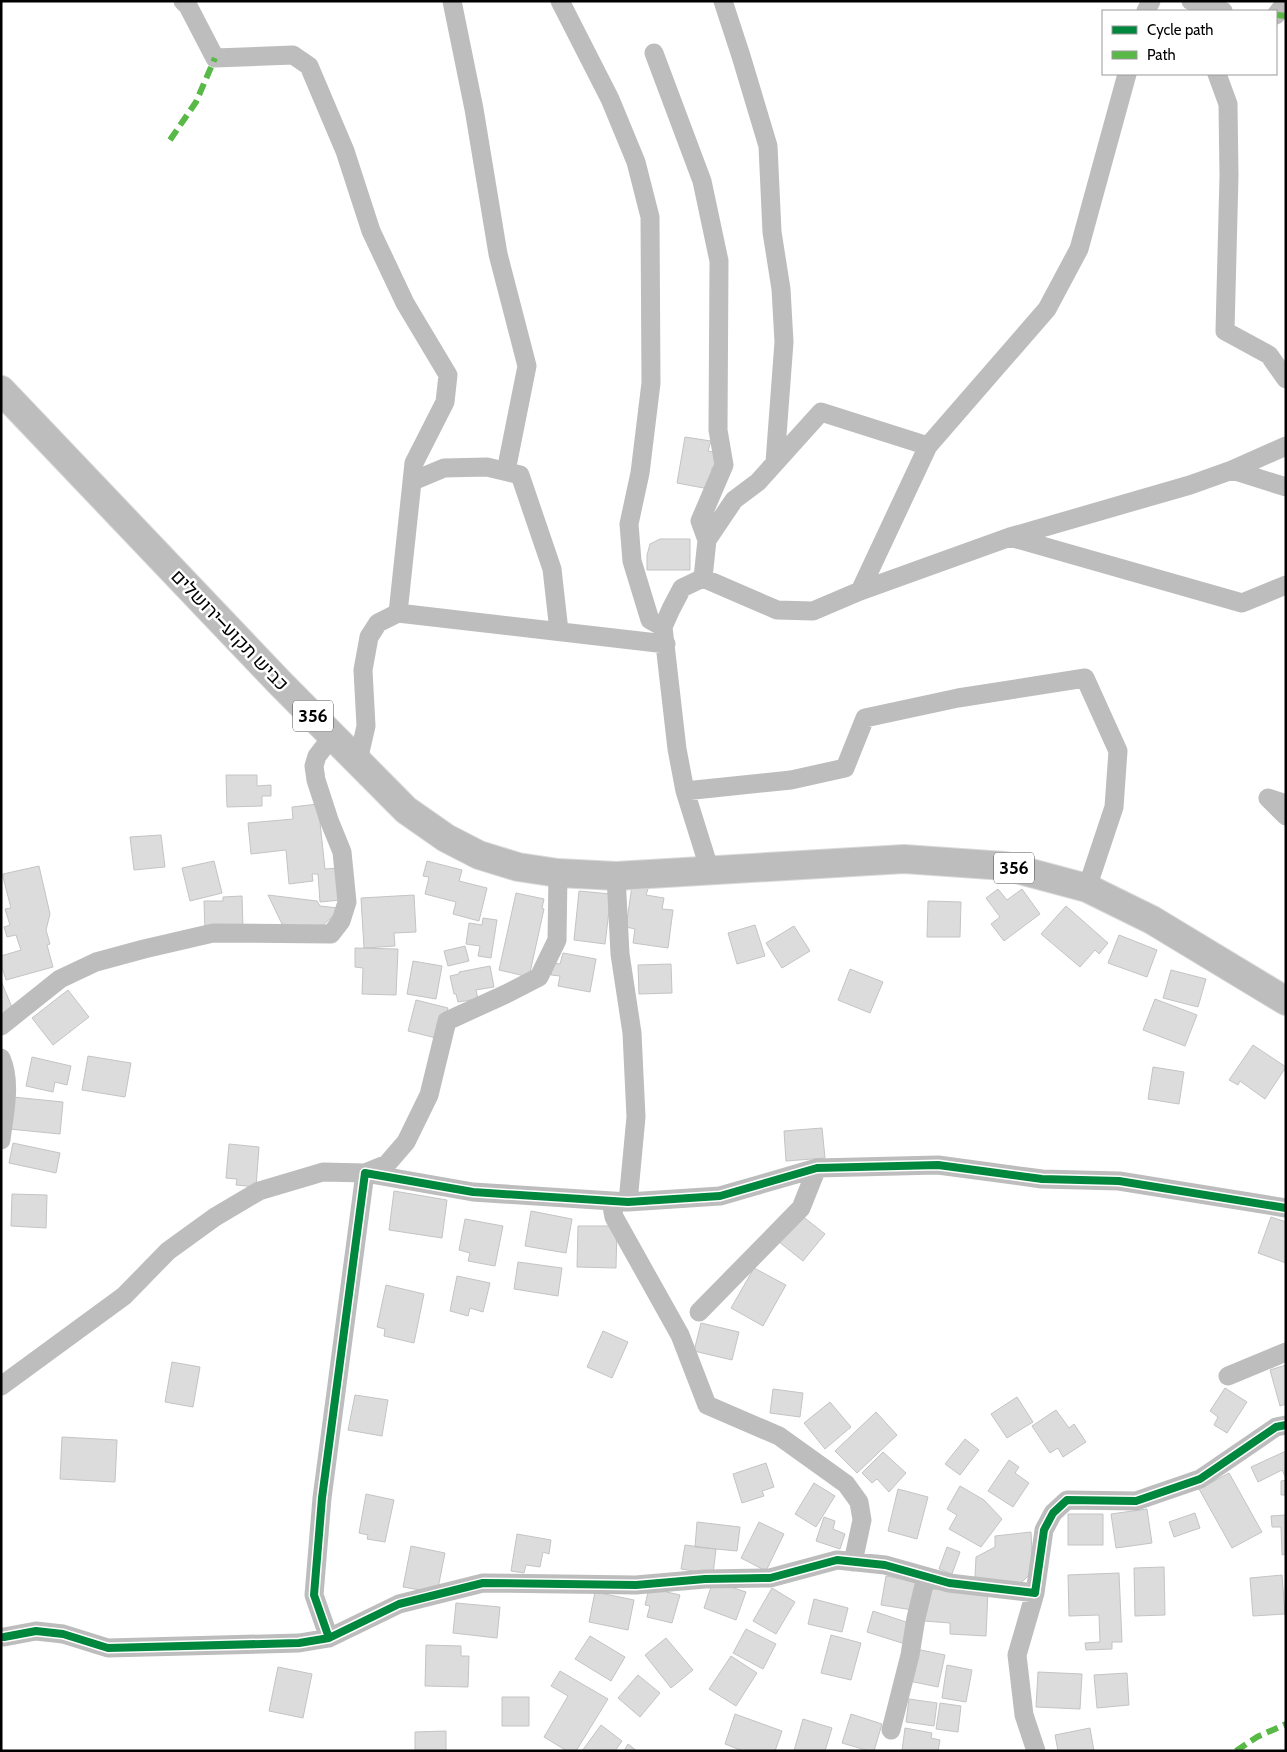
<svg xmlns="http://www.w3.org/2000/svg" width="1287" height="1752" font-family="Cabin,Heebo,sans-serif">
  <style>
    .building { fill: #dcdcdc; stroke: #c4c4c4 }
    .lines { fill: none; stroke-linecap: round; stroke-linejoin: round }
    .primary-casing { stroke: #dbdbdb; stroke-width: 30 }
    .street { stroke: #bdbdbd; stroke-width: 19 }
    .primary { stroke: #bdbdbd; stroke-width: 28 }
    .quiet { stroke: #58b947; stroke-width: 6; stroke-dasharray: 12 6; stroke-linecap: butt }
    .cycleway-casing { stroke: #fff; stroke-width: 11 }
    .cycleway { stroke: #00873e; stroke-width: 8 }
    .labels { text-anchor: middle; dominant-baseline: central; stroke-width: 5; stroke-linejoin: round; paint-order: stroke }
    .shield { fill: #fff; stroke: #4c4c4c; stroke-width: 1 }
    .shield-label { font-size: 18px; font-weight: bold; fill: #000 }
    .street-label { font-size: 19px; fill: #000; stroke: #fff }
  </style>
  <rect width="100%" height="100%" fill="#fff"/>
  <!-- building -->
  <path class="building" d="M 685,437 L 711,441 L 708,451 L 718,453 L 715,468 L 712,468 L 709,489 L 677,483 Z
    M 660,539 L 690,539 L 690,570 L 647,570 L 647,555 L 650,544 Z
    M 226,775 L 257,775 L 257,786 L 271,785 L 271,796 L 262,796 L 262,806 L 227,807 Z
    M 318,804 L 325,869 L 338,868 L 341,900 L 320,902 L 318,874 L 312,874 L 313,881 L 289,884 L 286,850 L 251,854 L 248,823 L 293,819 L 292,807 Z
    M 161,835 L 165,867 L 134,870 L 130,837 Z
    M 214,861 L 222,893 L 190,901 L 182,868 Z
    M 427,861 L 462,870 L 459,881 L 487,888 L 479,921 L 453,914 L 456,902 L 425,894 L 429,877 L 423,876 Z
    M 39,866 L 50,914 L 46,930 L 50,944 L 47,945 L 53,967 L 6,980 L 1,964 L 1,956 L 21,950 L 16,935 L 7,937 L 4,927 L 10,925 L 5,909 L 11,908 L 3,877 L 3,874 Z
    M 632,886 L 648,889 L 646,895 L 664,898 L 662,909 L 673,910 L 668,948 L 633,943 L 635,929 L 626,927 Z
    M 998,889 L 1007,900 L 1022,889 L 1040,914 L 1004,941 L 991,924 L 1000,917 L 986,898 Z
    M 579,891 L 611,894 L 605,944 L 574,940 Z
    M 516,893 L 544,899 L 542,908 L 544,909 L 529,977 L 499,970 Z
    M 268,895 L 317,901 L 320,906 L 338,908 L 332,917 L 320,928 L 282,924 Z
    M 414,895 L 416,932 L 394,933 L 395,946 L 364,948 L 361,898 Z
    M 242,896 L 243,929 L 205,930 L 204,901 L 223,901 L 223,897 Z
    M 928,901 L 961,902 L 960,937 L 927,937 Z
    M 1066,906 L 1108,943 L 1099,954 L 1095,950 L 1080,967 L 1041,934 Z
    M 483,918 L 497,920 L 491,958 L 478,956 L 480,946 L 466,944 L 469,923 L 482,925 Z
    M 755,925 L 765,956 L 737,964 L 728,933 Z
    M 794,926 L 810,951 L 782,968 L 766,943 Z
    M 1119,935 L 1157,950 L 1147,977 L 1108,963 Z
    M 465,946 L 469,961 L 448,966 L 444,951 Z
    M 355,948 L 398,949 L 396,995 L 362,994 L 363,968 L 355,967 Z
    M 563,953 L 596,959 L 590,992 L 558,986 L 560,976 L 551,975 L 553,963 L 560,964 Z
    M 413,961 L 442,966 L 436,999 L 407,994 Z
    M 671,964 L 672,993 L 639,994 L 638,965 Z
    M 490,966 L 494,987 L 476,990 L 478,999 L 458,1002 L 456,994 L 454,994 L 450,976 L 459,974 L 459,972 Z
    M 850,969 L 883,982 L 870,1013 L 838,1000 Z
    M 1171,970 L 1206,979 L 1198,1007 L 1163,998 Z
    M 1,981 L 14,1012 L 1,1017 Z
    M 68,990 L 89,1017 L 53,1045 L 32,1018 Z
    M 1155,999 L 1197,1015 L 1185,1046 L 1143,1030 Z
    M 416,1000 L 448,1008 L 440,1039 L 408,1031 Z
    M 1253,1045 L 1286,1067 L 1265,1099 L 1240,1081 L 1238,1085 L 1229,1080 Z
    M 88,1056 L 131,1063 L 125,1097 L 82,1090 Z
    M 32,1057 L 71,1066 L 67,1085 L 55,1082 L 53,1092 L 26,1086 Z
    M 1153,1067 L 1184,1072 L 1179,1104 L 1148,1099 Z
    M 13,1097 L 63,1102 L 60,1134 L 9,1129 Z
    M 822,1128 L 825,1158 L 786,1161 L 784,1131 Z
    M 13,1143 L 60,1153 L 56,1173 L 9,1163 Z
    M 229,1144 L 259,1147 L 256,1187 L 236,1185 L 237,1179 L 226,1178 Z
    M 394,1191 L 447,1200 L 442,1238 L 389,1230 Z
    M 12,1194 L 47,1195 L 46,1228 L 11,1226 Z
    M 531,1211 L 572,1219 L 566,1253 L 525,1246 Z
    M 801,1215 L 825,1234 L 803,1261 L 779,1242 Z
    M 1271,1217 L 1286,1222 L 1286,1263 L 1258,1253 Z
    M 465,1219 L 503,1226 L 495,1266 L 468,1261 L 470,1253 L 459,1250 Z
    M 578,1226 L 617,1226 L 616,1268 L 577,1267 Z
    M 518,1262 L 562,1268 L 558,1296 L 514,1289 Z
    M 754,1268 L 786,1285 L 763,1326 L 731,1308 Z
    M 457,1276 L 490,1283 L 483,1312 L 470,1308 L 468,1316 L 450,1311 Z
    M 386,1285 L 424,1294 L 414,1343 L 384,1336 L 385,1329 L 377,1327 Z
    M 701,1323 L 739,1332 L 732,1360 L 694,1351 Z
    M 603,1331 L 628,1342 L 612,1378 L 587,1367 Z
    M 172,1362 L 200,1367 L 193,1407 L 165,1402 Z
    M 1286,1365 L 1286,1404 L 1280,1406 L 1270,1370 Z
    M 1225,1388 L 1247,1402 L 1227,1433 L 1214,1425 L 1218,1417 L 1210,1411 Z
    M 773,1389 L 803,1393 L 800,1417 L 770,1413 Z
    M 355,1395 L 388,1400 L 382,1436 L 348,1430 Z
    M 1017,1397 L 1033,1422 L 1007,1438 L 991,1414 Z
    M 830,1402 L 851,1427 L 825,1449 L 804,1423 Z
    M 1056,1410 L 1069,1428 L 1074,1424 L 1086,1442 L 1063,1457 L 1058,1448 L 1050,1453 L 1032,1426 Z
    M 876,1412 L 897,1435 L 857,1473 L 835,1451 Z
    M 62,1437 L 117,1440 L 115,1482 L 60,1479 Z
    M 965,1439 L 979,1450 L 960,1475 L 945,1464 Z
    M 1286,1451 L 1286,1478 L 1282,1470 L 1258,1482 L 1251,1467 Z
    M 883,1452 L 906,1473 L 889,1492 L 877,1479 L 872,1483 L 862,1473 Z
    M 1009,1460 L 1019,1467 L 1015,1473 L 1029,1483 L 1013,1507 L 988,1491 Z
    M 766,1463 L 774,1487 L 762,1491 L 764,1496 L 742,1503 L 733,1474 Z
    M 1229,1473 L 1262,1532 L 1232,1548 L 1199,1489 Z
    M 1286,1480 L 1286,1495 L 1281,1495 L 1281,1481 Z
    M 814,1483 L 835,1496 L 816,1527 L 795,1514 Z
    M 960,1486 L 984,1500 L 1002,1519 L 981,1547 L 949,1529 L 957,1515 L 947,1509 Z
    M 898,1489 L 928,1497 L 917,1539 L 888,1531 Z
    M 366,1494 L 394,1500 L 385,1542 L 367,1539 L 368,1535 L 359,1533 Z
    M 1147,1509 L 1152,1543 L 1116,1548 L 1111,1514 Z
    M 1195,1513 L 1200,1528 L 1174,1537 L 1169,1522 Z
    M 1068,1514 L 1103,1514 L 1103,1545 L 1068,1545 Z
    M 1286,1515 L 1286,1554 L 1282,1555 L 1281,1527 L 1272,1527 L 1271,1516 Z
    M 824,1517 L 835,1521 L 833,1529 L 845,1534 L 840,1549 L 816,1541 Z
    M 697,1522 L 740,1527 L 737,1551 L 695,1547 Z
    M 759,1522 L 784,1534 L 766,1571 L 741,1558 Z
    M 1031,1532 L 1033,1571 L 1019,1585 L 975,1577 L 976,1557 L 995,1547 L 995,1536 Z
    M 517,1534 L 551,1540 L 549,1554 L 543,1552 L 540,1567 L 526,1565 L 524,1573 L 511,1571 Z
    M 685,1545 L 716,1549 L 713,1574 L 681,1569 Z
    M 411,1546 L 445,1553 L 437,1593 L 403,1587 Z
    M 947,1547 L 960,1552 L 952,1574 L 939,1569 Z
    M 1164,1567 L 1165,1615 L 1135,1616 L 1134,1568 Z
    M 1119,1573 L 1122,1642 L 1112,1642 L 1112,1649 L 1086,1650 L 1085,1643 L 1100,1642 L 1099,1615 L 1069,1616 L 1068,1575 Z
    M 1282,1575 L 1285,1614 L 1253,1616 L 1250,1578 Z
    M 886,1576 L 918,1582 L 913,1610 L 881,1605 Z
    M 713,1581 L 746,1592 L 736,1620 L 704,1608 Z
    M 649,1588 L 680,1595 L 672,1623 L 647,1617 L 650,1606 L 645,1605 Z
    M 772,1588 L 795,1602 L 776,1634 L 753,1621 Z
    M 925,1589 L 988,1591 L 986,1636 L 950,1634 L 950,1623 L 924,1621 Z
    M 595,1592 L 634,1600 L 628,1630 L 589,1622 Z
    M 814,1599 L 848,1608 L 842,1632 L 808,1624 Z
    M 456,1603 L 500,1607 L 497,1638 L 453,1633 Z
    M 873,1611 L 912,1624 L 905,1644 L 867,1632 Z
    M 746,1629 L 776,1644 L 763,1669 L 733,1653 Z
    M 831,1635 L 861,1643 L 851,1680 L 821,1673 Z
    M 590,1636 L 625,1657 L 611,1681 L 575,1659 Z
    M 666,1638 L 693,1670 L 671,1688 L 645,1655 Z
    M 426,1645 L 461,1646 L 461,1656 L 469,1656 L 468,1687 L 425,1686 Z
    M 916,1649 L 945,1655 L 938,1687 L 909,1681 Z
    M 731,1656 L 757,1673 L 736,1706 L 709,1689 Z
    M 947,1665 L 972,1670 L 966,1702 L 942,1698 Z
    M 278,1667 L 312,1674 L 303,1718 L 269,1711 Z
    M 560,1671 L 608,1699 L 576,1751 L 567,1751 L 544,1737 L 568,1696 L 551,1686 Z
    M 1038,1672 L 1082,1674 L 1080,1709 L 1036,1707 Z
    M 1127,1673 L 1129,1705 L 1097,1708 L 1094,1675 Z
    M 638,1675 L 660,1693 L 640,1717 L 618,1698 Z
    M 502,1697 L 529,1697 L 529,1726 L 502,1726 Z
    M 909,1699 L 937,1703 L 934,1726 L 906,1722 Z
    M 940,1703 L 961,1706 L 958,1732 L 936,1729 Z
    M 735,1714 L 782,1731 L 775,1751 L 743,1751 L 725,1744 Z
    M 851,1714 L 882,1724 L 874,1751 L 869,1751 L 842,1743 Z
    M 803,1719 L 832,1728 L 825,1751 L 794,1751 Z
    M 601,1725 L 622,1741 L 615,1751 L 582,1751 Z
    M 905,1728 L 932,1733 L 931,1738 L 940,1740 L 938,1751 L 902,1751 Z
    M 1090,1728 L 1094,1751 L 1058,1751 L 1055,1735 Z
    M 446,1731 L 446,1751 L 415,1751 L 415,1732 Z
    M 628,1744 L 637,1751 L 624,1751 Z"/>
  <g class="lines">
    <!-- primary casing -->
    <g class="primary-casing">
      <path id="primary" d="M 1,390 L 279,682 L 406,810 L 446,838 L 479,855 L 518,867 L 558,873 L 616,876 L 904,859 L 1005,866 L 1087,888 L 1152,920 L 1286,1001"/>
    </g>
    <!-- street -->
    <path class="street" d="M 183,1 L 188,6 L 215,58 L 293,55 L 309,66 L 345,151 L 371,231 L 405,303 L 448,375 L 445,402 L 414,463 L 398,613 L 378,623 L 369,637 L 363,670 L 366,726 L 358,761
      M 452,1 L 474,109 L 498,254 L 527,366 L 506,471
      M 560,1 L 610,99 L 636,162 L 650,217 L 651,383 L 640,473 L 629,524 L 632,561 L 650,620 L 663,627
      M 723,1 L 741,56 L 768,146 L 772,232 L 781,289 L 784,342 L 775,462
      M 1191,1 L 1223,11
      M 1146,11 L 1151,1
      M 1276,15 L 1286,2
      M 654,53 L 702,181 L 719,261 L 718,430 L 724,465 L 700,521 L 707,540
      M 1217,74 L 1228,104 L 1229,176 L 1225,331 L 1269,355 L 1286,379
      M 1232,470 L 1286,487
      M 413,481 L 444,468 L 487,467 L 520,475 L 552,569 L 559,631
      M 1010,537 L 1242,603 L 1286,585
      M 703,578 L 707,540 L 734,500 L 758,482 L 821,412 L 928,446
      M 860,591 L 1010,537 L 1190,485 L 1232,470 L 1286,446
      M 398,613 L 666,644
      M 685,791 L 791,780 L 845,768 L 865,718 L 958,698 L 1085,678 L 1118,751 L 1114,807 L 1087,888
      M 1286,804 L 1268,798 L 1286,816
      M 710,871 L 685,791 L 677,749 L 663,627 L 671,609 L 682,588 L 703,578 L 777,610 L 813,611 L 860,591 L 928,446 L 1047,309 L 1079,249 L 1127,74
      M 616,876 L 620,954 L 632,1033 L 636,1117 L 628,1202
      M 1,1026 L 60,979 L 96,962 L 144,949 L 213,933 L 331,934 L 341,921 L 347,902 L 342,852 L 329,820 L 316,780 L 314,766 L 317,756 L 324,747 L 336,738
      M 1,1058 C 12,1083 4,1114 1,1140
      M 611,1201 L 614,1217 L 680,1335 L 707,1405 L 779,1436 L 846,1484 L 859,1502 L 862,1520 L 853,1562
      M 699,1312 L 801,1208 L 817,1168
      M 1228,1376 L 1286,1352
      M 1,1386 L 124,1296 L 168,1251 L 215,1217 L 259,1191 L 323,1172 L 365,1173 L 387,1164 L 406,1142 L 429,1095 L 447,1021 L 506,994 L 539,977 L 557,940 L 558,873
      M 1035,1593 L 1017,1655 L 1024,1715 L 1036,1751
      M 4,1637 L 36,1631 L 63,1634 L 108,1648 L 299,1643 L 329,1638 L 399,1604 L 483,1583 L 636,1585 L 705,1579 L 770,1578 L 837,1560 L 885,1565 L 949,1583 L 1035,1593 L 1044,1530 L 1053,1513 L 1067,1500 L 1136,1501 L 1200,1479 L 1276,1427 L 1286,1425
      M 329,1638 L 314,1595 L 322,1498 L 365,1173 L 473,1192 L 628,1202 L 720,1196 L 817,1168 L 938,1165 L 1042,1179 L 1119,1181 L 1286,1208
      M 891,1730 L 910,1655 L 916,1618 L 926,1577"/>
    <!-- primary -->
    <use href="#primary" class="primary"/>
    <!-- quiet -->
    <path class="quiet" d="M 1277,15 L 1286,16
      M 170,140 L 196,102 L 215,58
      M 1236,1751 L 1257,1737 L 1286,1724"/>
    <!-- cycleway casing -->
    <g class="cycleway-casing">
      <path id="cycleway" d="M 4,1637 L 36,1631 L 63,1634 L 108,1648 L 299,1643 L 329,1638 L 399,1604 L 483,1583 L 636,1585 L 705,1579 L 770,1578 L 837,1560 L 885,1565 L 949,1583 L 1035,1593 L 1044,1530 L 1053,1513 L 1067,1500 L 1136,1501 L 1200,1479 L 1276,1427 L 1286,1425
        M 329,1638 L 314,1595 L 322,1498 L 365,1173 L 473,1192 L 628,1202 L 720,1196 L 817,1168 L 938,1165 L 1042,1179 L 1119,1181 L 1286,1208"/>
    </g>
    <!-- cycleway -->
    <use href="#cycleway" class="cycleway"/>
  </g>
  <g class="labels">
    <!-- shield labels -->
    <g class="shield">
      <rect x="293" y="700.5" width="40" height="31" rx="4"/>
      <rect x="994" y="852.5" width="40" height="31" rx="4"/>
    </g>
    <g class="shield-label">
      <text x="313" y="716">356</text>
      <text x="1014" y="868">356</text>
    </g>
    <!-- street labels -->
    <g class="street-label">
      <text transform="translate(230 630) rotate(46)">כביש תקוע–ירושלים</text>
    </g>
  </g>
  <!-- border -->
  <rect width="1287" height="1752" fill="none" stroke="#000000" stroke-width="5"/>
  <!-- legend -->
  <rect x="1102" y="10" width="175" height="65" fill="#ffffff" stroke="#999999"/>
  <rect x="1112" y="26" width="25" height="8" fill="#00873e" stroke="#999999"/>
  <text x="1147" y="35" font-size="15" fill="#000000">Cycle path</text>
  <rect x="1112" y="51" width="25" height="8" fill="#58b947" stroke="#999999"/>
  <text x="1147" y="60" font-size="15" fill="#000000">Path</text>
</svg>
